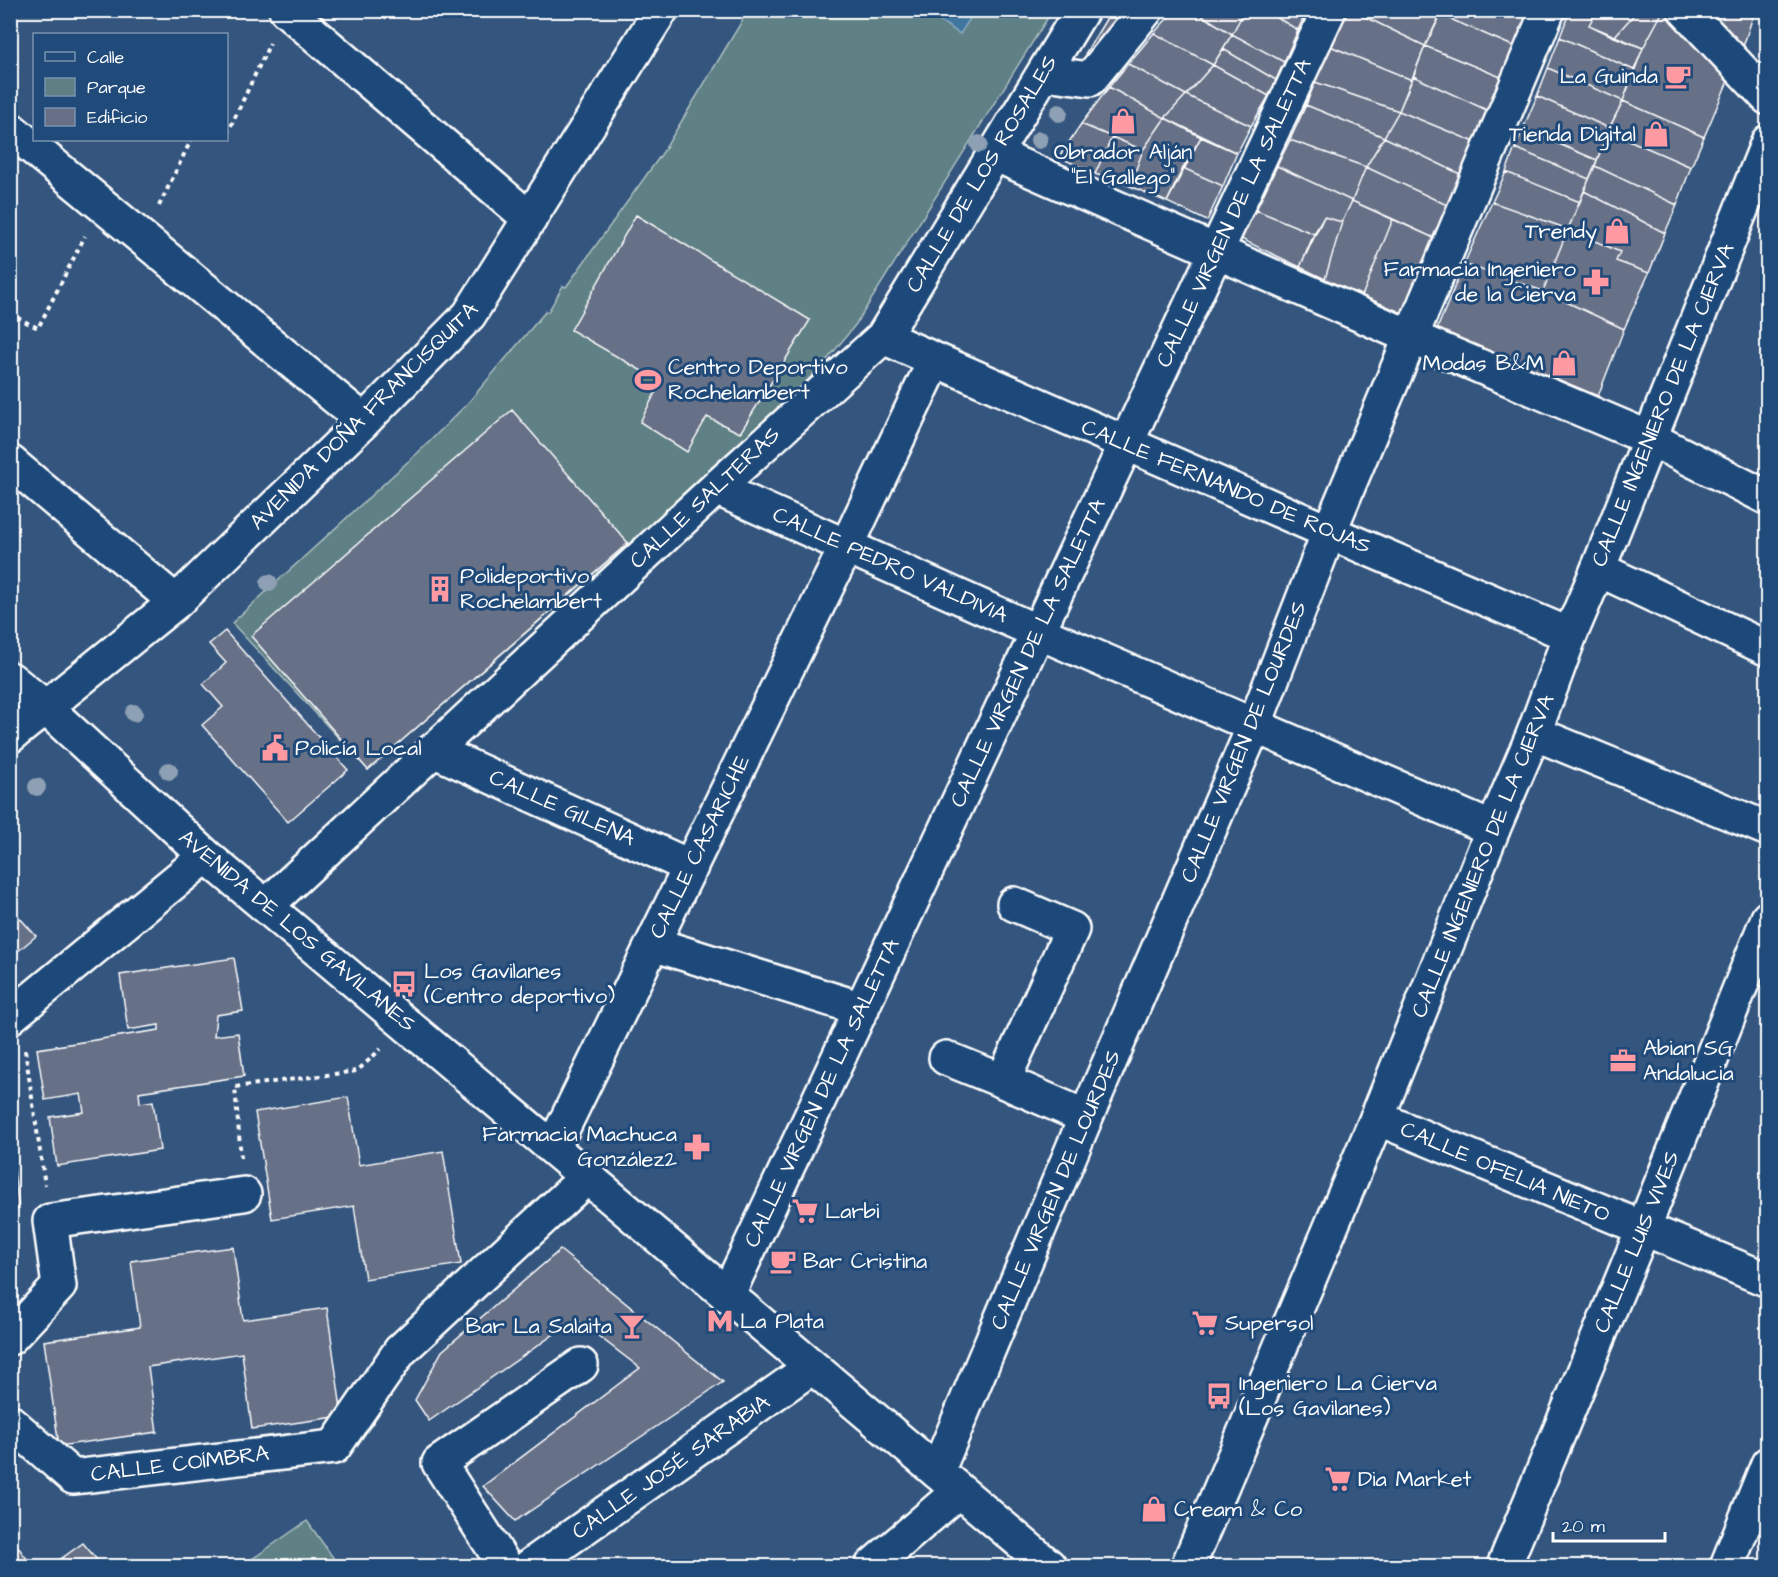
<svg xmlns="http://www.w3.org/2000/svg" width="1778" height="1577" font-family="'Architects Daughter',sans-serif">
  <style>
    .green { fill: #5e8084; stroke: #aec0c2; stroke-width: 1.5 }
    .water { fill: #41759e; stroke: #8dacc5; stroke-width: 1.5 }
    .building { fill: #666f86; stroke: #fff; stroke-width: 1.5 }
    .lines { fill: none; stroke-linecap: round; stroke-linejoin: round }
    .minor-casing { stroke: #fff; stroke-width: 38 }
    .major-casing { stroke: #fff; stroke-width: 38 }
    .path { stroke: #fff; stroke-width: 4; stroke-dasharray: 4.5 4.5; stroke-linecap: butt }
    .minor { stroke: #1f4a7a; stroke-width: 33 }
    .major { stroke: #1f4a7a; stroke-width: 33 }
    .tree { fill: #8ea1b4 }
    .labels { text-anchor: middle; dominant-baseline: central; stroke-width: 6; stroke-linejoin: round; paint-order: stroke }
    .poi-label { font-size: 22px; fill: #fff; stroke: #1f4a7a; text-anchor: start }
    .street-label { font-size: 22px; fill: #fff; stroke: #1f4a7a }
  </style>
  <rect width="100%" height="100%" fill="#34557e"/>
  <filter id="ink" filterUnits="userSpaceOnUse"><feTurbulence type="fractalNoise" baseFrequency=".0167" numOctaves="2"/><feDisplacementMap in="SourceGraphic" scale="12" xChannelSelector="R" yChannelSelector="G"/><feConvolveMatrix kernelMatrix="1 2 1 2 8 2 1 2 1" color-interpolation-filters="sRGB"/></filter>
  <g filter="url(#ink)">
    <!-- green -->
    <path class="green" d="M 748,11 L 1052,11 L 856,324 L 831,355 L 748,445 L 629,548 L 626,546 L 368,770 L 232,623 L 425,446 L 467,404 L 546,311 L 548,312 L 563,286 L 566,287 L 663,152 Z
      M 307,1521 L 339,1566 L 242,1566 Z"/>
    <!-- water -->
    <path class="water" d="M 924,11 L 975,11 L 960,34 Z"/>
    <!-- building -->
    <path class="building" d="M 1175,10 L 1193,10 L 1232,34 L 1213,65 L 1154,33 Z
      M 1193,10 L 1245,10 L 1232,34 Z
      M 1245,10 L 1264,10 L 1298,30 L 1284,62 L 1232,34 Z
      M 1264,10 L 1307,10 L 1298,30 Z
      M 1345,10 L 1351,10 L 1425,46 L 1412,80 L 1330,46 Z
      M 1351,10 L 1442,10 L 1442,11 L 1425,46 Z
      M 1516,10 L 1536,19 L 1522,50 L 1441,15 L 1442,11 Z
      M 1570,10 L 1596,12 L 1589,25 L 1643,48 L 1634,70 L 1560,37 Z
      M 1597,10 L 1638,10 L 1614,37 L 1589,25 Z
      M 1638,10 L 1663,11 L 1643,48 L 1614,37 Z
      M 1707,10 L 1755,10 L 1742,50 Z
      M 1111,11 L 1126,21 L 1096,61 L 1085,54 Z
      M 1663,11 L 1728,81 L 1704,137 L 1623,101 L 1643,48 Z
      M 1441,15 L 1522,50 L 1508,80 L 1425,46 Z
      M 1154,33 L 1213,65 L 1186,95 L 1128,64 Z
      M 1232,34 L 1284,62 L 1276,80 L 1223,49 Z
      M 1560,37 L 1634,70 L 1623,101 L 1548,68 Z
      M 1330,46 L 1412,80 L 1399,111 L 1315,82 Z
      M 1425,46 L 1508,80 L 1493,113 L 1413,76 Z
      M 1223,49 L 1276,80 L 1269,96 L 1213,65 Z
      M 1128,64 L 1186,95 L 1165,118 L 1109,87 Z
      M 1213,65 L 1269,96 L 1251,126 L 1186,95 Z
      M 1548,68 L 1623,101 L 1609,128 L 1537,96 Z
      M 1413,76 L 1493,113 L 1477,143 L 1399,111 Z
      M 1315,82 L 1399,111 L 1384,137 L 1306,105 Z
      M 1109,87 L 1165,118 L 1143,150 L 1081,124 Z
      M 1186,95 L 1251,126 L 1237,153 L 1165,118 Z
      M 1537,96 L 1609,128 L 1597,160 L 1523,129 Z
      M 1623,101 L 1704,137 L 1691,167 L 1608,131 Z
      M 1306,105 L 1384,137 L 1366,167 L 1290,140 Z
      M 1399,111 L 1477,143 L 1462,175 L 1384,137 Z
      M 1165,118 L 1201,137 L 1167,202 L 1130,186 L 1143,150 Z
      M 1081,124 L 1112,137 L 1095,174 L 1059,157 Z
      M 1523,129 L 1597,160 L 1589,179 L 1515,148 Z
      M 1608,131 L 1691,167 L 1677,205 L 1595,166 Z
      M 1112,137 L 1143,150 L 1130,186 L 1095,174 Z
      M 1201,137 L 1237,153 L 1223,186 L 1183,168 Z
      M 1384,137 L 1462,175 L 1449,206 L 1366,167 Z
      M 1290,140 L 1366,167 L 1352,201 L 1277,166 Z
      M 1515,148 L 1589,179 L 1580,202 L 1506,172 Z
      M 1277,166 L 1352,201 L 1342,222 L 1324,217 L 1314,234 L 1256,210 Z
      M 1595,166 L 1677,205 L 1665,233 L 1584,191 Z
      M 1366,167 L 1449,206 L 1434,238 L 1352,201 Z
      M 1183,168 L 1223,186 L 1207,221 L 1167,202 Z
      M 1506,172 L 1580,202 L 1568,229 L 1492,202 Z
      M 1584,191 L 1665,233 L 1649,273 L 1616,261 L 1620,252 L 1568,229 Z
      M 1352,201 L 1393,219 L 1362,296 L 1325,279 L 1342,222 Z
      M 1492,202 L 1568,229 L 1543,291 L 1464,264 Z
      M 1256,210 L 1314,234 L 1300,267 L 1239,238 Z
      M 636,215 L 810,320 L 740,433 L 707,417 L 687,452 L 640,422 L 661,382 L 571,330 Z
      M 1324,217 L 1342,222 L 1325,279 L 1300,267 Z
      M 1393,219 L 1434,238 L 1405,314 L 1362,296 Z
      M 1568,229 L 1620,252 L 1616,261 L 1649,273 L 1624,329 L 1543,291 Z
      M 1464,264 L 1543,291 L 1624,329 L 1598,396 L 1437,329 Z
      M 512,410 L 628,543 L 368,770 L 251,636 Z
      M 225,631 L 348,770 L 288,822 L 202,725 L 223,707 L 203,684 L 226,663 L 209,644 Z
      M 10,907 L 36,936 L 10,958 Z
      M 234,958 L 243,1011 L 216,1015 L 214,1036 L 238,1033 L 244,1076 L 139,1092 L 140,1103 L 153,1101 L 160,1150 L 57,1166 L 50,1117 L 84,1112 L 81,1094 L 45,1100 L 37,1049 L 159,1030 L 159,1025 L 128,1030 L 120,975 Z
      M 348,1097 L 359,1165 L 443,1151 L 461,1264 L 365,1279 L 354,1206 L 272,1219 L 255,1112 Z
      M 11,1149 L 19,1209 L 10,1210 L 10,1149 Z
      M 10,1228 L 16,1264 L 10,1265 Z
      M 233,1247 L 243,1320 L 327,1308 L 342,1416 L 252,1429 L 242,1353 L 148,1367 L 157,1432 L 59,1446 L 44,1341 L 140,1327 L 131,1261 Z
      M 560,1250 L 723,1382 L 515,1521 L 483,1486 L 640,1368 L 576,1319 L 429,1421 L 415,1400 L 442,1351 Z
      M 10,1536 L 32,1566 L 10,1566 Z
      M 83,1543 L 102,1566 L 51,1566 Z"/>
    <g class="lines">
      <!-- minor casing -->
      <g class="minor-casing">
        <path id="minor" d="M 286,10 L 530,219
          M 1685,10 L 1768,98
          M 1044,73 L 1090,79 L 1146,10
          M 10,129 L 364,421
          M 994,154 L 1411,337 L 1649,438 L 1768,498
          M 883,337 L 1329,532 L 1570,635
          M 10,462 L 176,602
          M 716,488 L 1038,632 L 1493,829
          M 1598,569 L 1768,649
          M 10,679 L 45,707 L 206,856 L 1049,1566
          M 1534,733 L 1768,829
          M 10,736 L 176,602 L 364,421 L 469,315 L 661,10
          M 433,750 L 691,867
          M 1014,904 L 1072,929 L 1003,1081 L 1086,1117
          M 266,906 L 716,488 L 883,337 L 1082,10
          M 653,944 L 862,1009
          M 10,1017 L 206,856
          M 946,1058 L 1003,1081
          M 1377,1118 L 1768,1280
          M 553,1148 L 853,533 L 935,360
          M 727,1296 L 1329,10
          M 10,1338 L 59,1286 L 50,1221 L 244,1194
          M 10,1422 L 73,1477 L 334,1447 L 400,1351 L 586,1178
          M 937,1472 L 1086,1117 L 1254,726 L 1329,532 L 1548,10
          M 505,1566 L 439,1463 L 581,1365
          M 530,1566 L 812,1367
          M 872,1566 L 959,1491
          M 1504,1566 L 1643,1229 L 1768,918
          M 1727,1566 L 1768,1464"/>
      </g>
      <!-- major casing -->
      <g class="major-casing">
        <path id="major" d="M 1188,1566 L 1377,1118 L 1493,829 L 1534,733 L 1570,635 L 1598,569 L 1768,142"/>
      </g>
      <!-- path -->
      <path class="path" d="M 226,131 L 228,132 L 270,43
        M 159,206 L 191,140
        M 10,318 L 12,315 L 38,328 L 85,236
        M 25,1050 L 45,1185
        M 241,1158 L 235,1087 L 357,1071 L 381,1049"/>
      <!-- minor -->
      <use href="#minor" class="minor"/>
      <!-- major -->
      <use href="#major" class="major"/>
    </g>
    <!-- trees -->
    <g class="tree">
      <circle cx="1059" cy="113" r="9"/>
      <circle cx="1039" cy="140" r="9"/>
      <circle cx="979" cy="144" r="9"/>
      <circle cx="269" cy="583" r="9"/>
      <circle cx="134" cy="713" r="9"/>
      <circle cx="169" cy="771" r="9"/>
      <circle cx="37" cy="787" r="9"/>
    </g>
  </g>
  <!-- icons -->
  <defs>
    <g id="cafe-bare" transform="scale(2.07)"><path d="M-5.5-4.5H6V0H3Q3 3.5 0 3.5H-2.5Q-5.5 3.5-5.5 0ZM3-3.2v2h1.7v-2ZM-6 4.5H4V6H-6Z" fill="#ff9aa2" stroke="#1f4a7a" stroke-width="2.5" paint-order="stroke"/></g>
    <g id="shop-bare" transform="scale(2.07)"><path d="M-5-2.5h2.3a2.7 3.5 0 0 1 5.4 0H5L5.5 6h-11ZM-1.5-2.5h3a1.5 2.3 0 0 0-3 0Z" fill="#ff9aa2" stroke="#1f4a7a" stroke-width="2.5" paint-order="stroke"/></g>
    <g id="pharmacy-bare" transform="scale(2.07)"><path d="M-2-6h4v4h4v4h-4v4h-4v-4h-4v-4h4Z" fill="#ff9aa2" stroke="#1f4a7a" stroke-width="2.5" paint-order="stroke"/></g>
    <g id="stadium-bare" transform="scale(2.07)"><path d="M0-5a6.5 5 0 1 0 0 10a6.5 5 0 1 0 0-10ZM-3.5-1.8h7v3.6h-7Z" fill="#ff9aa2" stroke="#1f4a7a" stroke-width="2.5" paint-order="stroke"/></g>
    <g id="building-bare" transform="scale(2.07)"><path d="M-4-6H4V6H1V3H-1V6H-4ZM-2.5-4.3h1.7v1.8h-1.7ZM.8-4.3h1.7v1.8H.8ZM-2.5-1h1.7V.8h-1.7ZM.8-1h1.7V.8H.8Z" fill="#ff9aa2" stroke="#1f4a7a" stroke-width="2.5" paint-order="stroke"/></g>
    <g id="civic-bare" transform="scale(2.07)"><path d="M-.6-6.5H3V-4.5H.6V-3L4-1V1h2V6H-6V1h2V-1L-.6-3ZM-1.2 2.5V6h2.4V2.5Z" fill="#ff9aa2" stroke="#1f4a7a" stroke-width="2.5" paint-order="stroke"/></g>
    <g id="bus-bare" transform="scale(2.07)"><path d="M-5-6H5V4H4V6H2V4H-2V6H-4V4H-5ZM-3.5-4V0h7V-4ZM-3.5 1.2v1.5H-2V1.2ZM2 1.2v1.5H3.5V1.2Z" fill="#ff9aa2" stroke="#1f4a7a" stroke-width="2.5" paint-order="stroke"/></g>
    <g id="office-bare" transform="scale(2.07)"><path d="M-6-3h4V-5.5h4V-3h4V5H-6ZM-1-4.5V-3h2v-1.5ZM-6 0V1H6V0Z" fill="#ff9aa2" stroke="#1f4a7a" stroke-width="2.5" paint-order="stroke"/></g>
    <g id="supermarket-bare" transform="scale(2.07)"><path d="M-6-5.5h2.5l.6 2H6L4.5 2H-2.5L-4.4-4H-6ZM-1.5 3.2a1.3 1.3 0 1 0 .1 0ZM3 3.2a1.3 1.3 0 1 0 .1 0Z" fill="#ff9aa2" stroke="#1f4a7a" stroke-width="2.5" paint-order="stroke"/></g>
    <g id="metro-bare" transform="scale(2.07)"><path d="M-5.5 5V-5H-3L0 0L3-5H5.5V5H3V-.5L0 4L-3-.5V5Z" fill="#ff9aa2" stroke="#1f4a7a" stroke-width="2.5" paint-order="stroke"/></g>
    <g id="bar-bare" transform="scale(2.07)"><path d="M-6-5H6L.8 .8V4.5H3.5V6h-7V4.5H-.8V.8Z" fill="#ff9aa2" stroke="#1f4a7a" stroke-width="2.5" paint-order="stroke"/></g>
  </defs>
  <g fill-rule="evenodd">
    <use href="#cafe-bare" x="1678" y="76"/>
    <use href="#shop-bare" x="1123" y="121"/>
    <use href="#shop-bare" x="1656" y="134"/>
    <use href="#shop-bare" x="1617" y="231"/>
    <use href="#pharmacy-bare" x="1596" y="282"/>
    <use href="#shop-bare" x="1564" y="363"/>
    <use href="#stadium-bare" x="648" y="380"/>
    <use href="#building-bare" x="440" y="589"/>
    <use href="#civic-bare" x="275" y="748"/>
    <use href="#bus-bare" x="404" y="984"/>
    <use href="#office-bare" x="1623" y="1061"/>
    <use href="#pharmacy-bare" x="697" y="1147"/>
    <use href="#supermarket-bare" x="805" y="1211"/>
    <use href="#cafe-bare" x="783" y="1261"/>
    <use href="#metro-bare" x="720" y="1321"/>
    <use href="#supermarket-bare" x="1205" y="1323"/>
    <use href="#bar-bare" x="632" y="1326"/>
    <use href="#bus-bare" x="1219" y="1396"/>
    <use href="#supermarket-bare" x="1338" y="1479"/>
    <use href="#shop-bare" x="1154" y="1509"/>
  </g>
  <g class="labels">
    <!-- poi labels -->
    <g class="poi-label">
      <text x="1658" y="76" text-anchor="end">La Guinda</text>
      <text x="1636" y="134" text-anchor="end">Tienda Digital</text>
      <text x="1123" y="152" text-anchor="middle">Obrador Alján<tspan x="1123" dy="25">"El Gallego"</tspan></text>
      <text x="1597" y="231" text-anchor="end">Trendy</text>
      <text x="1576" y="269" text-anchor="end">Farmacia Ingeniero<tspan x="1576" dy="25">de la Cierva</tspan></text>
      <text x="1544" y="363" text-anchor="end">Modas B&amp;M</text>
      <text x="668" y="367">Centro Deportivo<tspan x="668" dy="25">Rochelambert</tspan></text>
      <text x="460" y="576">Polideportivo<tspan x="460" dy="25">Rochelambert</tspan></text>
      <text x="295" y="748">Policía Local</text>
      <text x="424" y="971">Los Gavilanes<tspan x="424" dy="25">(Centro deportivo)</tspan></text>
      <text x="1643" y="1048">Abian SG<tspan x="1643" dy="25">Andalucia</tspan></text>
      <text x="677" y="1134" text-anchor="end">Farmacia Machuca<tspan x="677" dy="25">González2</tspan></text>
      <text x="825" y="1211">Larbi</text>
      <text x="803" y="1261">Bar Cristina</text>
      <text x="740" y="1321">La Plata</text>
      <text x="1225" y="1323">Supersol</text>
      <text x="612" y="1326" text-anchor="end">Bar La Salaita</text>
      <text x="1239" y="1383">Ingeniero La Cierva<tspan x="1239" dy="25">(Los Gavilanes)</tspan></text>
      <text x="1358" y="1479">Dia Market</text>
      <text x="1174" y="1509">Cream &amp; Co</text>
    </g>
    <!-- street labels -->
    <g class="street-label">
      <text transform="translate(982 174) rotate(-59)">CALLE DE LOS ROSALES</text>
      <text transform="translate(1234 213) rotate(-65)">CALLE VIRGEN DE LA SALETTA</text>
      <text transform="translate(1663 405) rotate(-68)">CALLE INGENIERO DE LA CIERVA</text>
      <text transform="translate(364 416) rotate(-45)">AVENIDA DOÑA FRANCISQUITA</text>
      <text transform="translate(1226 487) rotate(23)">CALLE FERNANDO DE ROJAS</text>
      <text transform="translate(705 498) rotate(-43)">CALLE SALTERAS</text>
      <text transform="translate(890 565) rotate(24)">CALLE PEDRO VALDIVIA</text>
      <text transform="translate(1028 653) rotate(-65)">CALLE VIRGEN DE LA SALETTA</text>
      <text transform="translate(1244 742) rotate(-68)">CALLE VIRGEN DE LOURDES</text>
      <text transform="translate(562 808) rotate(24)">CALLE GILENA</text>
      <text transform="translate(700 847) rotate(-64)">CALLE CASARICHE</text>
      <text transform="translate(1483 856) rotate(-68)">CALLE INGENIERO DE LA CIERVA</text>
      <text transform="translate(297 931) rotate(40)">AVENIDA DE LOS GAVILANES</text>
      <text transform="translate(822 1093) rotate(-65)">CALLE VIRGEN DE LA SALETTA</text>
      <text transform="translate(1505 1172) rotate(23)">CALLE OFELIA NIETO</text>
      <text transform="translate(1056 1190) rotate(-67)">CALLE VIRGEN DE LOURDES</text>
      <text transform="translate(1637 1242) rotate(-68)">CALLE LUIS VIVES</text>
      <text transform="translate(180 1464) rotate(-7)">CALLE COÍMBRA</text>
      <text transform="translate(671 1467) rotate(-35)">CALLE JOSÉ SARABIA</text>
    </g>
  </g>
  <!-- margin -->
  <rect width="1778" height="1577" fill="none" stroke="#1f4a7a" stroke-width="36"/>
  <rect x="18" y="18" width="1742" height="1541" fill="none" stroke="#fff" stroke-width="2" filter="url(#ink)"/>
  <!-- legend -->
  <rect x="33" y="33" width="195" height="108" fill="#1f4a7a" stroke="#7992af" stroke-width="1.5"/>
  <rect x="45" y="52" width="30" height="9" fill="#1f4a7a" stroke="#7992af" stroke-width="1.5"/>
  <text x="87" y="63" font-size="18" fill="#ffffff">Calle</text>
  <rect x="45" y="78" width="30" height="18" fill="#5e8084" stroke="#7992af" stroke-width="1.5"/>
  <text x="87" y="93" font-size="18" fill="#ffffff">Parque</text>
  <rect x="45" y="108" width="30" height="18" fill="#666f86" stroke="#7992af" stroke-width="1.5"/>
  <text x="87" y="123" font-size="18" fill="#ffffff">Edificio</text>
  <!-- scale -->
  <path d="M1553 1532v9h112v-9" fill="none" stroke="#ffffff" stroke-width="3"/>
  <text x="1562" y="1532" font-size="18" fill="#ffffff" stroke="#1f4a7a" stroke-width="4.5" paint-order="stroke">20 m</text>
</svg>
